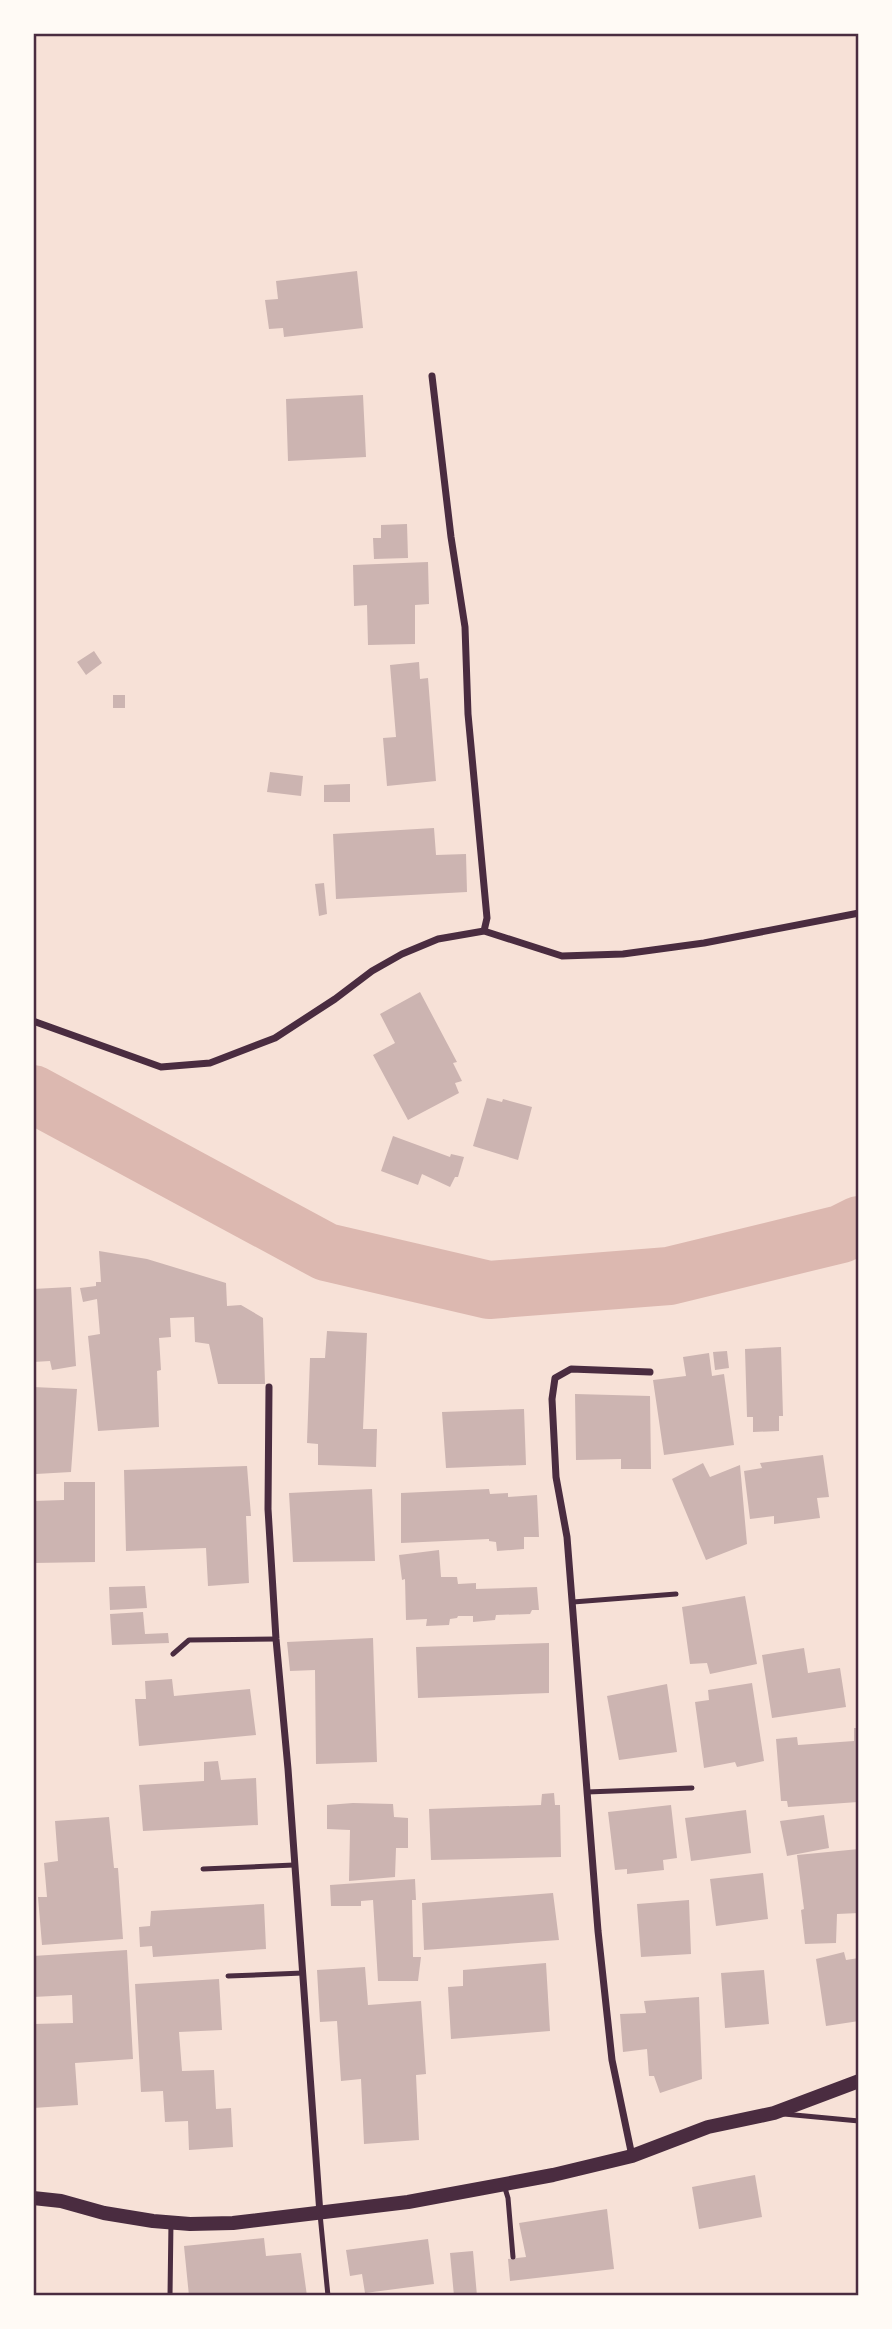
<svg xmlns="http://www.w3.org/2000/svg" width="892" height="2329" font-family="Signika,sans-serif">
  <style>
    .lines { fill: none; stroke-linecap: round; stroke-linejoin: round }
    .river { stroke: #dcb8b0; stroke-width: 58 }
    .building { fill: #ccb4b1 }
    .service { stroke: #4a2c40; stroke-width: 5 }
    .minor { stroke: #4a2c40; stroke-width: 7 }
    .secondary { stroke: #4a2c40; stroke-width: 14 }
    .neatline { fill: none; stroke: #4a2c40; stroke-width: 2.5 }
  </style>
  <rect width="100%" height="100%" fill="#f7e1d7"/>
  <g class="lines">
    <!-- river -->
    <path class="river" d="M 33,1094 L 326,1252 L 489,1290 L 669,1276 L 841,1234 L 859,1225"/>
  </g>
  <!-- building -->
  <path class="building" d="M 357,271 L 363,328 L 284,337 L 283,328 L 269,329 L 265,300 L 278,299 L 276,281 Z
    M 363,395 L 366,457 L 288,461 L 286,399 Z
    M 407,524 L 408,558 L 374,559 L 373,538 L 381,538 L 381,525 Z
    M 428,562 L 429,604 L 415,605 L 415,644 L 368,645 L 367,605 L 354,606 L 353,565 Z
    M 94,651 L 102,663 L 86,675 L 77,662 Z
    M 419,662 L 420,679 L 428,678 L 436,781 L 387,786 L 383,738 L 396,737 L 390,665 Z
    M 113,695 L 125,695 L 125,708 L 113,708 Z
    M 270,772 L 303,776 L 301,796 L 267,792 Z
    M 350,784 L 350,802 L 324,802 L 324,785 Z
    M 434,828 L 436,855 L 466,854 L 467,892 L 336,899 L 333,834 Z
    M 324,883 L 327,914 L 319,916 L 315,884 Z
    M 420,992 L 457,1062 L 453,1063 L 462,1081 L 455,1083 L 459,1093 L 408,1120 L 373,1055 L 395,1043 L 380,1014 Z
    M 487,1098 L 502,1102 L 503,1099 L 532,1107 L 518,1160 L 473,1146 Z
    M 393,1136 L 450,1157 L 451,1154 L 464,1157 L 458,1177 L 455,1177 L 450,1187 L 422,1174 L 418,1185 L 381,1171 Z
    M 99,1251 L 147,1259 L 226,1283 L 227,1306 L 241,1305 L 263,1318 L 265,1384 L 218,1384 L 209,1344 L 195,1342 L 194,1317 L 170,1318 L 171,1337 L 159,1338 L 161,1370 L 157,1371 L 159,1427 L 98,1431 L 88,1336 L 100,1334 L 97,1299 L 83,1302 L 80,1288 L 96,1286 L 96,1282 L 101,1282 Z
    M 71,1287 L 76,1366 L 52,1370 L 50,1361 L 33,1362 L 33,1289 Z
    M 327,1331 L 367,1333 L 363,1429 L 377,1429 L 376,1467 L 318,1465 L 318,1444 L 307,1443 L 310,1358 L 325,1358 Z
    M 781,1347 L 783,1416 L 779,1416 L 779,1431 L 753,1432 L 753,1417 L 747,1417 L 745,1349 Z
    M 727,1351 L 729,1368 L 715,1370 L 713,1352 Z
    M 709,1353 L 712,1376 L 724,1374 L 734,1445 L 664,1455 L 653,1380 L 686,1376 L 683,1357 Z
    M 33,1387 L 77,1389 L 71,1472 L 36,1474 L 35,1453 L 33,1453 Z
    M 575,1394 L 650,1396 L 651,1469 L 621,1469 L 621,1459 L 576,1460 Z
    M 524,1409 L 526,1465 L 446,1468 L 442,1412 Z
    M 823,1455 L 829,1497 L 817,1498 L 820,1518 L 774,1524 L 774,1516 L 750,1519 L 744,1471 L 762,1468 L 760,1463 Z
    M 703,1463 L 710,1477 L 740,1465 L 747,1544 L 706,1560 L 672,1479 Z
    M 247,1466 L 251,1516 L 246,1516 L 249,1583 L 208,1586 L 206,1548 L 126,1551 L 124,1470 Z
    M 64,1482 L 95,1482 L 95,1562 L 33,1563 L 33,1501 L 64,1500 Z
    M 372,1489 L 375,1561 L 293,1562 L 289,1493 Z
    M 489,1489 L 490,1494 L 508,1493 L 508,1497 L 537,1495 L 539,1537 L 524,1537 L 524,1549 L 497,1551 L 496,1542 L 489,1541 L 489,1539 L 401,1543 L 401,1493 Z
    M 439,1550 L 441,1577 L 457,1577 L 458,1584 L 476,1583 L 476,1589 L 537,1587 L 539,1610 L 532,1610 L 530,1614 L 496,1615 L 495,1620 L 473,1622 L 473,1616 L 458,1616 L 457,1618 L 450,1619 L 449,1625 L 426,1626 L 427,1619 L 406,1620 L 405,1579 L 402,1580 L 399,1555 Z
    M 145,1586 L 147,1608 L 110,1610 L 109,1587 Z
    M 745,1596 L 757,1664 L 710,1674 L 707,1663 L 690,1664 L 682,1607 Z
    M 143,1612 L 145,1634 L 168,1633 L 169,1643 L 112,1645 L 110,1614 Z
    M 373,1638 L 377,1762 L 316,1764 L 315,1670 L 290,1671 L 287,1642 Z
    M 549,1643 L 549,1693 L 418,1698 L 416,1647 Z
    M 804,1648 L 808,1673 L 840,1668 L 846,1707 L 772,1718 L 762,1655 Z
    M 172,1679 L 174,1696 L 250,1689 L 256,1735 L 139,1746 L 135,1699 L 146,1699 L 145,1681 Z
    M 752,1683 L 764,1761 L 737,1767 L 735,1762 L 704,1768 L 695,1702 L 709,1700 L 708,1690 Z
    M 667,1684 L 677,1752 L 619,1760 L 607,1696 Z
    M 854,1728 L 859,1728 L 859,1757 L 856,1757 L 858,1802 L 788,1807 L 787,1801 L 781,1801 L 776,1739 L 797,1737 L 798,1745 L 854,1741 Z
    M 218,1761 L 221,1780 L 256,1778 L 258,1825 L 143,1831 L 139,1785 L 204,1781 L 204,1762 Z
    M 554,1793 L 555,1805 L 560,1805 L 561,1857 L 431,1860 L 429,1809 L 541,1805 L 542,1794 Z
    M 353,1803 L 393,1804 L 394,1817 L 408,1818 L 408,1848 L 396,1848 L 395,1877 L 349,1881 L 350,1830 L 327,1829 L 327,1805 Z
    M 671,1805 L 677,1858 L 663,1860 L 664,1870 L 627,1874 L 627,1869 L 615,1870 L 608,1812 Z
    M 746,1810 L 751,1853 L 691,1861 L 685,1818 Z
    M 824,1815 L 829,1848 L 787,1856 L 780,1821 Z
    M 109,1817 L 114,1868 L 118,1868 L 123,1939 L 42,1945 L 38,1897 L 47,1897 L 44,1863 L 58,1861 L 55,1821 Z
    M 859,1849 L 859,1913 L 837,1914 L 836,1943 L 805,1944 L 801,1910 L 804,1909 L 797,1855 Z
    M 763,1873 L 768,1919 L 716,1926 L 710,1879 Z
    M 415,1879 L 416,1900 L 412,1900 L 413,1957 L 421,1957 L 418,1981 L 378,1981 L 373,1900 L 361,1901 L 361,1906 L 331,1906 L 330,1885 Z
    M 553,1893 L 559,1940 L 424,1950 L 422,1903 Z
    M 689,1900 L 691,1954 L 641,1957 L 637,1904 Z
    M 264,1904 L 266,1949 L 153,1957 L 152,1946 L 140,1947 L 139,1927 L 150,1926 L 151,1911 Z
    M 127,1950 L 133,2059 L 75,2063 L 78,2105 L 33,2108 L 33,2024 L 73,2023 L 72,1995 L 33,1997 L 33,1956 Z
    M 844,1952 L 846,1960 L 859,1958 L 859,2021 L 826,2026 L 816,1959 Z
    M 546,1963 L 550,2031 L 451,2039 L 448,1987 L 463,1986 L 463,1970 Z
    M 365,1967 L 368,2005 L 421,2001 L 426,2074 L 416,2075 L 419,2140 L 364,2144 L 361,2079 L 341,2081 L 337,2021 L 320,2022 L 317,1970 Z
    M 764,1970 L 769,2024 L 725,2028 L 721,1973 Z
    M 219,1979 L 222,2030 L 179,2032 L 182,2071 L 214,2070 L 216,2109 L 231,2108 L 233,2147 L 189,2150 L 188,2121 L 165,2122 L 163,2091 L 141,2092 L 135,1984 Z
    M 699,1997 L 702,2079 L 660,2093 L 654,2076 L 649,2076 L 647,2049 L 623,2052 L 620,2014 L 646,2013 L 644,2001 Z
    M 755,2175 L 762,2217 L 699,2229 L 692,2187 Z
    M 607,2209 L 614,2269 L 510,2281 L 508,2259 L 526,2257 L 519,2223 Z
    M 264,2238 L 266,2256 L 301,2253 L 307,2296 L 189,2296 L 184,2246 Z
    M 428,2239 L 434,2284 L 365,2293 L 362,2274 L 350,2276 L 346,2250 Z
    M 473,2251 L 477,2296 L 454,2296 L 450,2253 Z"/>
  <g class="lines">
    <!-- service -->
    <path class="service" d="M 573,1602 L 676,1594
      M 173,1654 L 189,1640 L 276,1639
      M 587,1792 L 692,1788
      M 203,1869 L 294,1865
      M 228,1976 L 303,1973
      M 784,2114 L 859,2121
      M 504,2185 L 508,2198 L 513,2257
      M 320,2214 L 328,2296
      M 170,2296 L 171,2222"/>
    <!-- minor -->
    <path class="minor" d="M 432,376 L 451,537 L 465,627 L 468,714 L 487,918 L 484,931
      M 33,1021 L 161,1067 L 210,1063 L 275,1038 L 335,999 L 372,971 L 402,954 L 438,939 L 484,931 L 562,956 L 623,954 L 704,943 L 859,913
      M 269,1387 L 268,1509 L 276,1639 L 288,1769 L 320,2214
      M 632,2156 L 612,2060 L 598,1931 L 567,1537 L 556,1477 L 552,1399 L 555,1378 L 571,1369 L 650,1372"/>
    <!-- secondary -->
    <path class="secondary" d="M 33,2198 L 61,2201 L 104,2213 L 153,2221 L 190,2224 L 233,2223 L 408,2202 L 553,2175 L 632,2156 L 708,2127 L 774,2113 L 859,2081"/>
  </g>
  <!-- border -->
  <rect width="892" height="2329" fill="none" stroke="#fffaf5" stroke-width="70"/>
  <rect x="35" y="35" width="822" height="2259" class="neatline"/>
</svg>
